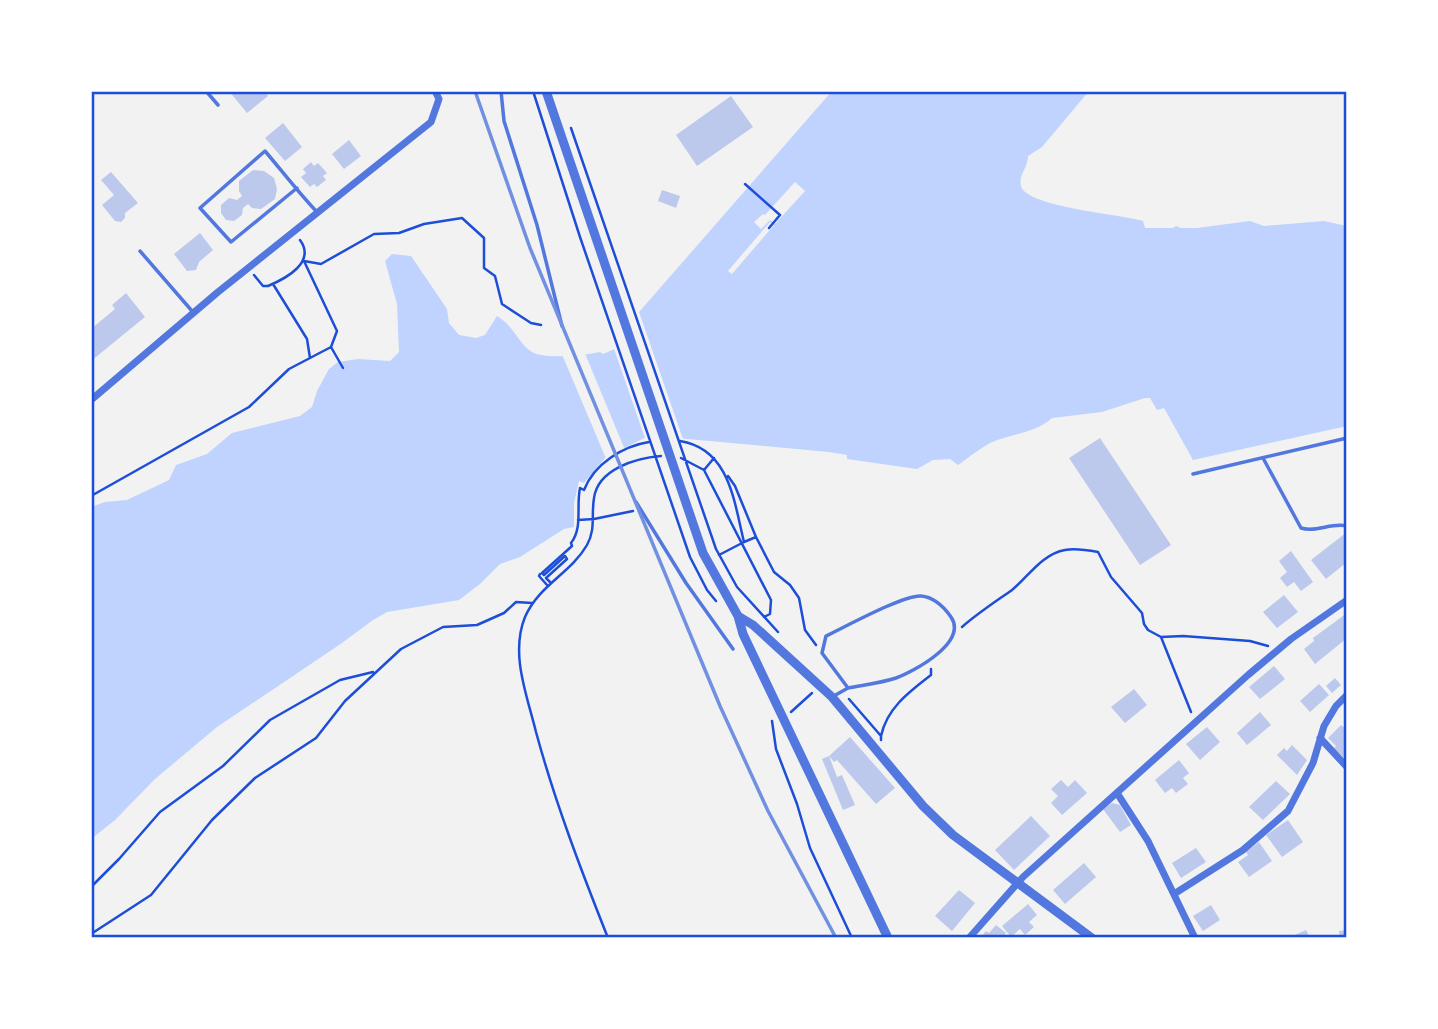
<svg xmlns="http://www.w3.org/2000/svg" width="1438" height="1029" font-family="Jost,sans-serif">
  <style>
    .water { fill: #bfd3fe }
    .pier { fill: #f2f2f2 }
    .building { fill: #bdc9ec }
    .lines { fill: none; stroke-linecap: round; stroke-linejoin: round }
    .path { stroke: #1d4ed8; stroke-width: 2.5 }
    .service { stroke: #5277de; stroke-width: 3.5 }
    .minor { stroke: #5277de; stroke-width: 7 }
    .tertiary { stroke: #5277de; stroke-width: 9 }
    .rail { stroke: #7290e2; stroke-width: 3.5 }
    .neatline { fill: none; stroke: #1d4ed8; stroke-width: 2.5 }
  </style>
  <rect width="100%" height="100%" fill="#f2f2f2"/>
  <!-- water -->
  <path class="water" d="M 832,91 L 1089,91 L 1042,147 L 1028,156 C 1028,168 1018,175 1021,186 C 1026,207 1120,214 1143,221 L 1145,228 L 1173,228 L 1176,226 L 1181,228 L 1197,228 L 1250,221 L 1264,226 L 1324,221 L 1347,226 L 1347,426 L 1193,460 L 1164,408 L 1157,410 L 1150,398 L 1145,398 L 1102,412 L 1052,418 C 1036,433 1010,434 990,443 C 979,449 968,458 958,465 L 950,459 L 933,460 L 917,469 L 847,459 L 847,455 L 829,452 L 677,438 L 644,438 L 605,458 L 584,483 L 579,481 L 574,503 L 574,527 L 564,529 L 520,557 L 500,564 L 480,584 L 459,600 L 387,612 L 373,620 L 342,643 L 217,727 L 155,779 L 115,820 L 91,839 L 91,507 L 105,502 L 127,500 L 169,480 L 176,465 L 207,454 L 232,433 L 300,416 L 312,407 L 317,391 L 329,369 L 338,362 L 358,359 L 390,361 L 399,352 L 397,304 L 385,261 L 392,254 L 411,256 L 447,309 L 449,323 L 459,335 L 476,338 L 485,335 L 497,316 C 514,326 519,344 532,352 C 545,360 585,355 600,352 L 603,354 L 619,347 L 619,335 Z"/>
  <!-- pier -->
  <path class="pier" d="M 795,182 L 805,191 L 775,224 L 770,220 L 761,229 L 754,222 L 763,214 L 765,215 Z
    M 770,222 L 774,225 L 732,274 L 728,271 Z
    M 638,309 L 684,442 L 646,441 L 613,346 L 618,342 L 616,333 Z
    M 584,351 L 625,450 L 607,461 L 561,352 Z"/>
  <!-- building -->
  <path class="building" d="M 229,91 L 264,91 L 268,96 L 247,113 Z
    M 731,96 L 753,127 L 697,166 L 676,135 Z
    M 283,123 L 302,147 L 285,161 L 265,138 Z
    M 349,140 L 361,156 L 344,169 L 332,154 Z
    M 311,162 L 314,166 L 318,163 L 327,173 L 323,176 L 326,180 L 317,187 L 314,184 L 310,187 L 301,177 L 306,173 L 303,169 Z
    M 253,170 L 264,171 L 274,178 L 277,189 L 275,199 L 261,209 L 252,208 L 248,204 L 243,208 L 242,215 L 234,221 L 226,220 L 221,213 L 221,205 L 229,198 L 237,200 L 242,196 L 239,191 L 239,181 Z
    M 111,172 L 138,203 L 125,213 L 125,218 L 121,222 L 115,221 L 102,205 L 114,195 L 101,180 Z
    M 662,190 L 680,196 L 676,208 L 658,201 Z
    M 200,233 L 213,250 L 199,262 L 196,270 L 187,271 L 174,254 Z
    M 126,293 L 145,317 L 91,361 L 91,329 L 115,309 L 112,305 Z
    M 1100,438 L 1171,545 L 1140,565 L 1069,458 Z
    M 1347,532 L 1347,562 L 1326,579 L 1311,560 Z
    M 1291,551 L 1313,582 L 1301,591 L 1294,582 L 1287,587 L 1280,578 L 1287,572 L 1279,561 Z
    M 1284,595 L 1298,612 L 1277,628 L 1263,612 Z
    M 1347,613 L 1347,638 L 1315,664 L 1304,649 L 1314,641 L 1313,638 Z
    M 1274,666 L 1285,679 L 1260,699 L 1249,687 Z
    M 1335,678 L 1341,685 L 1332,693 L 1326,686 Z
    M 1319,684 L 1329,695 L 1310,712 L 1300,701 Z
    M 1134,689 L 1147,705 L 1125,723 L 1111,707 Z
    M 1260,712 L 1271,725 L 1247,745 L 1237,733 Z
    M 1341,725 L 1347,730 L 1347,755 L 1344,758 L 1334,748 L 1336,746 L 1328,738 Z
    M 1207,727 L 1220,742 L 1200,760 L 1186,744 Z
    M 850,737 L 895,788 L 876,804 L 837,760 L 834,762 L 829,756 L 837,777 L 842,775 L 855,805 L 843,810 L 822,759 L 829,756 Z
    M 1292,745 L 1307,760 L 1297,775 L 1277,755 L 1284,748 L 1287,751 Z
    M 1179,760 L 1189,773 L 1183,778 L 1188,784 L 1176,793 L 1172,788 L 1165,793 L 1155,780 Z
    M 1061,780 L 1068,787 L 1075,780 L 1087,793 L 1062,815 L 1051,803 L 1058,796 L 1051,789 Z
    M 1276,781 L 1290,794 L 1263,820 L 1249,807 Z
    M 1112,803 L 1120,805 L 1131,825 L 1120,832 L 1103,809 Z
    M 1031,816 L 1050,836 L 1014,870 L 995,850 Z
    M 1288,820 L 1303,842 L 1282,857 L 1266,835 Z
    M 1259,842 L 1272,861 L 1249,877 L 1238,862 L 1248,855 L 1246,852 Z
    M 1196,848 L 1206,862 L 1181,878 L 1172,863 Z
    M 1084,863 L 1096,877 L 1065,904 L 1053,890 Z
    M 959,890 L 975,903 L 952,931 L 935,916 Z
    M 1028,904 L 1037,915 L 1029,922 L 1034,927 L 1025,935 L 1020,929 L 1011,937 L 1002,926 Z
    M 1211,905 L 1220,920 L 1203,931 L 1193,916 Z
    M 996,925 L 1006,933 L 1002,938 L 980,938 L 986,931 L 989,933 Z
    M 1306,930 L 1310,938 L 1288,938 Z
    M 1347,930 L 1347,938 L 1340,938 L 1339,931 Z"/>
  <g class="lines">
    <!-- path -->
    <path class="path" d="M 533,91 L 580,237 L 690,557 L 707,590 L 716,601
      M 571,128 L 716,549 L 737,587 L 778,632
      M 745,184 L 780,215 L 769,228
      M 304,261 L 321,264 L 374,234 L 399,233 L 424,224 L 462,218 L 484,238 L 484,268 L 495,276 L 502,304 L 531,323 L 541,325
      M 304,261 L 337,331 L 331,347
      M 254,275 L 263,286 L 268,286 C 287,278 316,262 300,240
      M 273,284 L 307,339 L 310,358 L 331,347 L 343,368
      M 680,441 C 730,449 734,502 744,542 L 719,555
      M 681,458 L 704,470 L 771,600 L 770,614 L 764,617
      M 704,470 L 714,458
      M 728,476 L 735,486 L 756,537 L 744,542
      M 91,496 L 249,407 L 289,369 L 310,358
      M 578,520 L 594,519 L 633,511
      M 756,537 L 774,572 L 790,585 L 799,598 L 805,630 L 816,645
      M 540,574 L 539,576 L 547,585
      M 550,582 L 546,578 L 567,559 L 565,556 L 544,575 L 542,573 L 572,546 L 571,543 C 583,528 576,506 580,488 L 584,490 C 594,464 623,446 649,442
      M 962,627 C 978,613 995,602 1012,590 C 1028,577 1042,554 1065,550 C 1076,548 1087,550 1098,552 L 1111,577 L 1142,613 L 1144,624 L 1148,630 L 1161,637 L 1183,636 L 1250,641 L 1268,646
      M 1161,637 L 1191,712
      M 849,699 L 881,736 L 881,740
      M 791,712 L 812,693
      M 772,721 L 776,749 L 797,804 L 810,848 L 852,938
      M 881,736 C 887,708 909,692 931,675 L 931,669
      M 91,887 L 119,859 L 160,812 L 223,766 L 270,720 L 340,680 L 373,672
      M 91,934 L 151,895 L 212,820 L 255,778 L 316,738 L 345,701 L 401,649 L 443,627 L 477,625 L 504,613 L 516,602 L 532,603
      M 608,938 C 581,870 555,802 536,732 C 527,695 510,654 525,617 C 539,585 571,573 587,545 C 596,529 591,515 594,498 C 598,469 636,458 661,456"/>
    <!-- service -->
    <path class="service" d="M 206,91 L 218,105
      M 501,91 L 504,121 L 537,225 L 562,326
      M 297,188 L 231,242 L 200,208 L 265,151 C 282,171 298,192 316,211
      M 140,251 L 192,311
      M 1263,458 L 1301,528 C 1316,533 1332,522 1347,526
      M 1193,474 L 1347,438
      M 636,502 L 686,583 L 733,649
      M 832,697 L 848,688 L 822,653 L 826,636 C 845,627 903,595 921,596 C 934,597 944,607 951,617 C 968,642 915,671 896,678 C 881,683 863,685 848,688"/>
    <!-- minor -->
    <path class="minor" d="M 91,400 L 218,292 L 431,122 L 439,99 L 435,91
      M 1320,738 L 1347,767
      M 1117,793 L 1148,841 L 1195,938
      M 1174,894 L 1243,850 L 1288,811 L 1313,763 L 1324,726 L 1336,706 L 1347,695
      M 969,938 L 1023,877 L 1248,675 L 1291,639 L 1347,600"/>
    <!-- tertiary -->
    <path class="tertiary" d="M 546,91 L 703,553 L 738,616 L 753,625 L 832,697 L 923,806 L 953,835 L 1092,938
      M 738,616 L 743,634 L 888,938"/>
    <!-- rail -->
    <path class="rail" d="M 475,91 L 530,248 L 720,706 L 768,811 L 836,938"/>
  </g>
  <!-- border -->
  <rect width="1438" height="1029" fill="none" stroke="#ffffff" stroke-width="186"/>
  <rect x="93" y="93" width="1252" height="843" class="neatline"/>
</svg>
